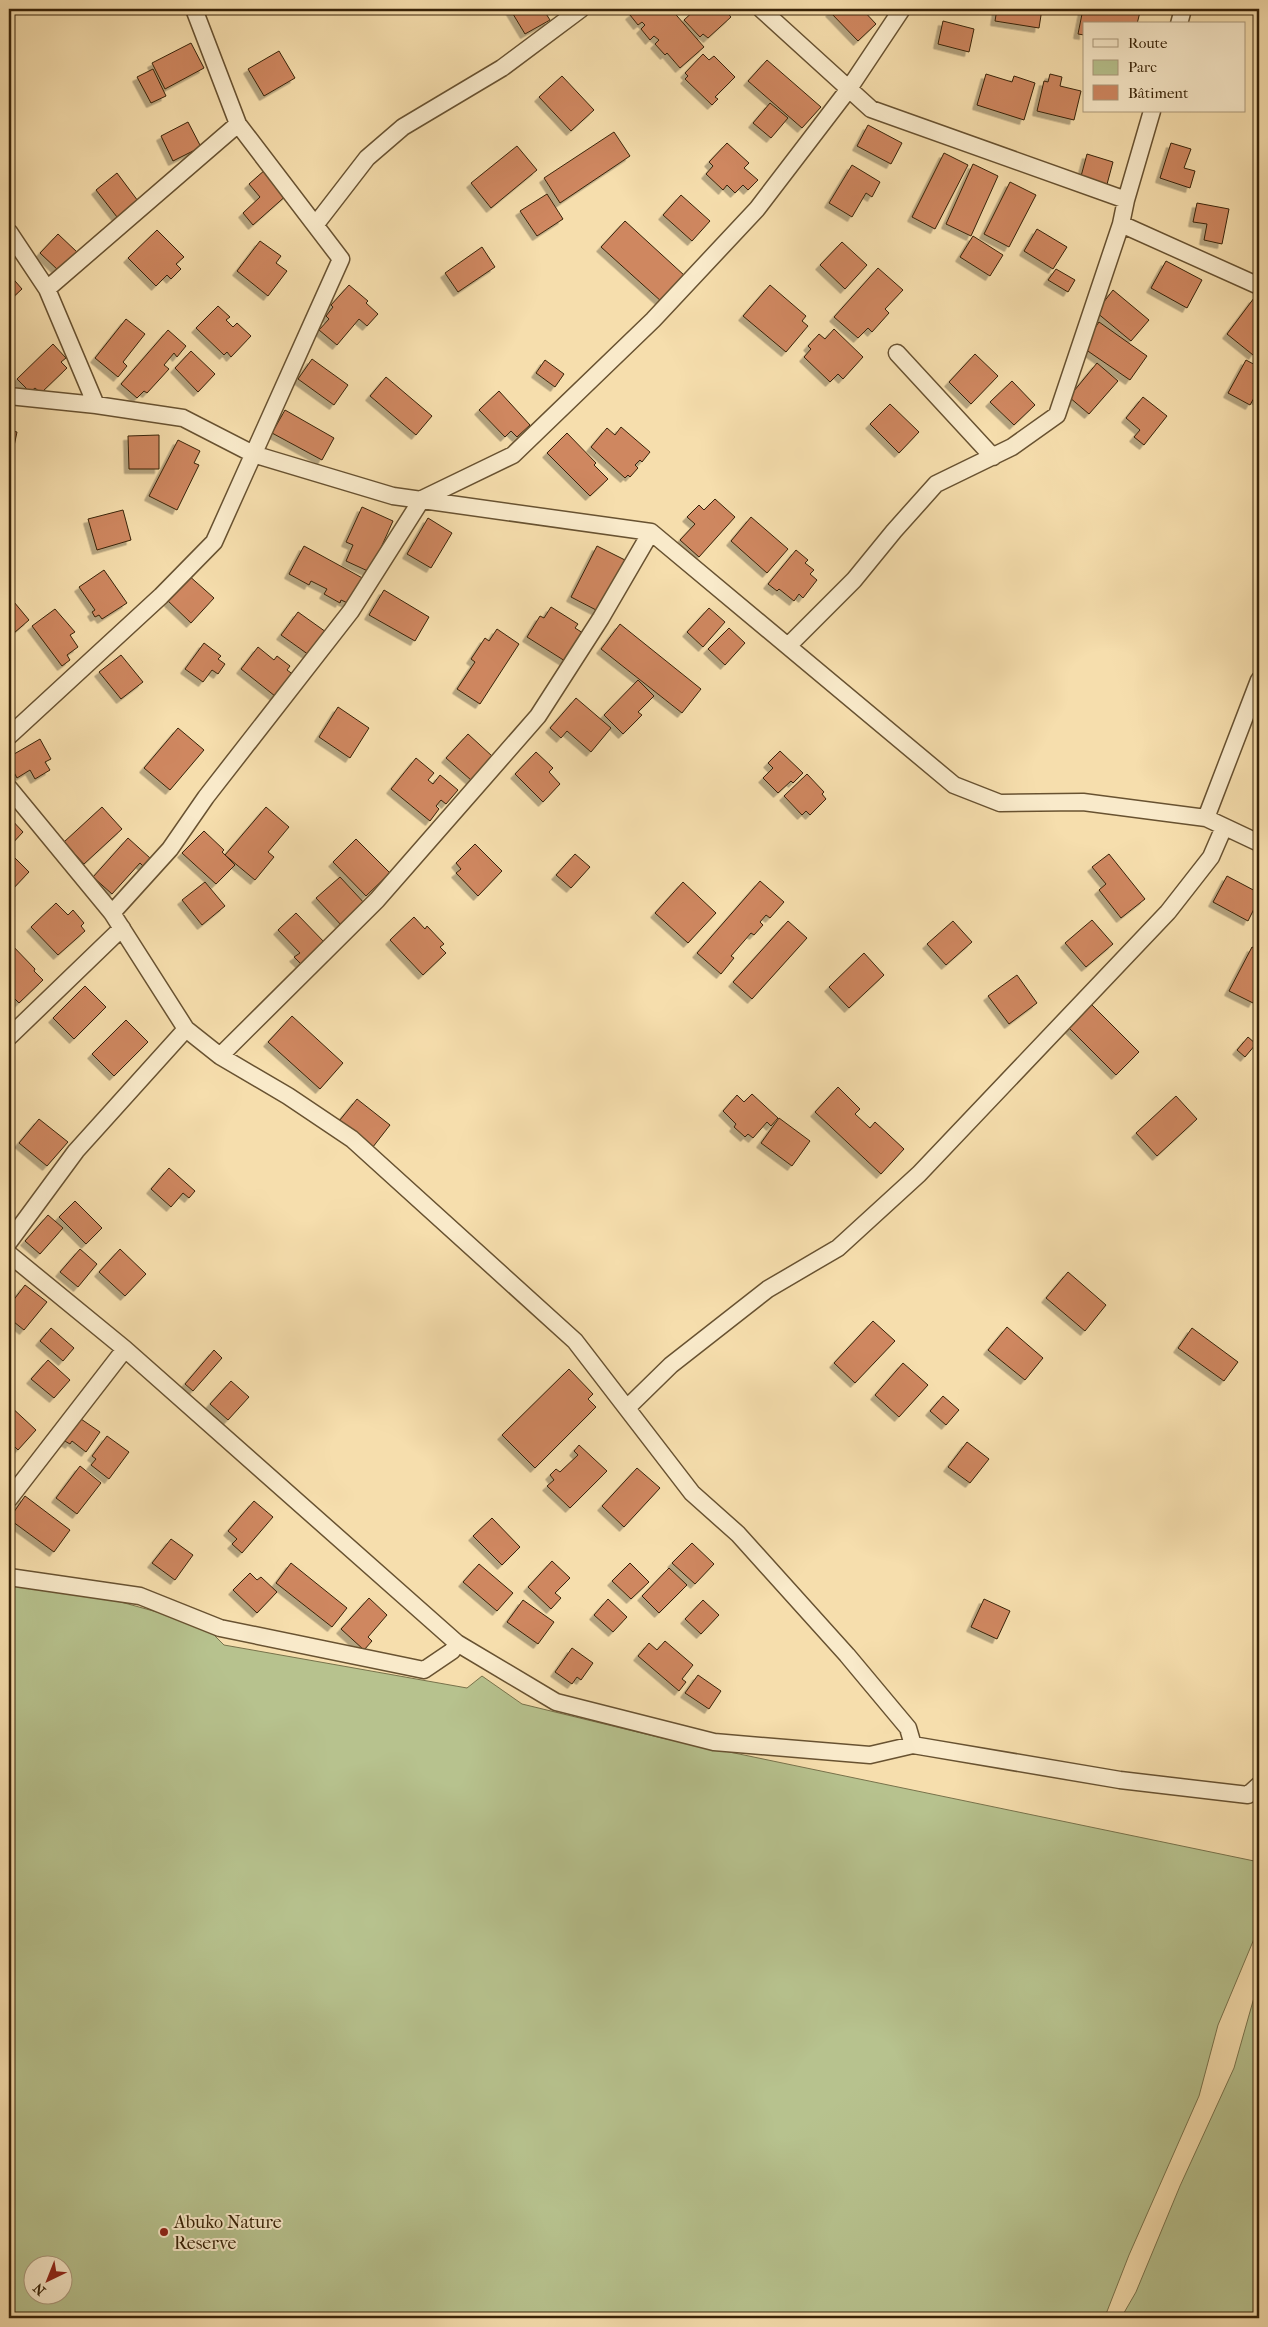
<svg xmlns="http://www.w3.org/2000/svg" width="1268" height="2327" font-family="'IM FELL French Canon',serif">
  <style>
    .green { fill: #b7c28e; stroke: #78724b; fill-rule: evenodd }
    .building { fill: #cf8761; stroke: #382308; filter: url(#shadow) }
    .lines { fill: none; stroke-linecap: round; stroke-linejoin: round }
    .minor-casing { stroke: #685231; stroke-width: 19 }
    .minor { stroke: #f9eaca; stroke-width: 16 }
    .poi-dot { fill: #8f2418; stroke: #f9eaca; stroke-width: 2 }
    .labels { text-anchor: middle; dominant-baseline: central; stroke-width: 4; stroke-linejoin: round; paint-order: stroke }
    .poi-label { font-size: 18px; fill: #382308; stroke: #f9eaca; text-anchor: start }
  </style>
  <defs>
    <filter id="shadow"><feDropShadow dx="-4.5" dy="4.5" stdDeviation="0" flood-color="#0004"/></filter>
  </defs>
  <rect width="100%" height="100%" fill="#f6dead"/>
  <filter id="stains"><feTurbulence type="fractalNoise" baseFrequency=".004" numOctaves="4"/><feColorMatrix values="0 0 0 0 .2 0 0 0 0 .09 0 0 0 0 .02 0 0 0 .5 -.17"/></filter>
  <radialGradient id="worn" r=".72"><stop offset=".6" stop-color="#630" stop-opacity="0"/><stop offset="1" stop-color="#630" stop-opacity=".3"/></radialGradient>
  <!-- green -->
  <path class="green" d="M 9,1575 L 63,1586 L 204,1625 L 224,1645 L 467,1688 L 482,1676 L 522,1704 L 662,1738 L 1259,1862 L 1259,1927 L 1218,2025 L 1199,2096 L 1129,2255 L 1106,2314 L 1093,2313 L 1091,2318 L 9,2318 ZM 32,2264 L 62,2264 L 62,2294 L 32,2294 Z
    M 1259,1980 L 1259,2318 L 1121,2318 L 1136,2292 L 1180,2186 L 1234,2068 Z"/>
  <!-- building -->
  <path class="building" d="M 510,9 L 543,9 L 550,20 L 525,34 Z
    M 633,9 L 671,9 L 704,47 L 680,68 L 667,53 L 665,55 L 655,44 L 659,40 L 654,36 L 650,40 L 641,29 L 645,25 L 642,22 L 638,25 L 630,15 L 635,11 Z
    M 696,9 L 724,9 L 731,17 L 708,38 L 703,34 L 700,37 L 684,20 Z
    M 834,9 L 862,9 L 876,24 L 858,41 L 830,12 Z
    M 997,9 L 1042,9 L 1039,28 L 995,21 Z
    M 1083,9 L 1124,9 L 1140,12 L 1137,24 L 1084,24 L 1084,35 L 1078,34 Z
    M 943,21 L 974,29 L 969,52 L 938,44 Z
    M 191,43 L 204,68 L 165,89 L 152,63 Z
    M 279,51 L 295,78 L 264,96 L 248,69 Z
    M 703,54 L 709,60 L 714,56 L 735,77 L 715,97 L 718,99 L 712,105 L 685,79 L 688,76 L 685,73 Z
    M 767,60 L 821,107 L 802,128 L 748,81 Z
    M 153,69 L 166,96 L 151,103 L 137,77 Z
    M 986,74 L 1012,82 L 1014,76 L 1035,83 L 1024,120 L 977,105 Z
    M 1050,74 L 1062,77 L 1060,86 L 1081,91 L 1074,120 L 1037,111 L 1044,81 L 1048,82 Z
    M 562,76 L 594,110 L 571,131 L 539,97 Z
    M 770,103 L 788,118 L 771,138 L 753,123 Z
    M 188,122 L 201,147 L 173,161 L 161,136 Z
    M 868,125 L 902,143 L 891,164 L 857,146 Z
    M 614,132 L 630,156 L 560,203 L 544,178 Z
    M 727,143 L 749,163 L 744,168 L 758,180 L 748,190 L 743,185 L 735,193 L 727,185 L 723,190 L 706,174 L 713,166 L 709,162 Z
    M 1171,143 L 1191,149 L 1184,168 L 1195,171 L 1190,188 L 1160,178 Z
    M 517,146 L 537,170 L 491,208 L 471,183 Z
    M 944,153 L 968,165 L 935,229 L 912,217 Z
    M 1087,154 L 1113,162 L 1106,188 L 1080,180 Z
    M 973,164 L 998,176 L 971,236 L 946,224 Z
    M 852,165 L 880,182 L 872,197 L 866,193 L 852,217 L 829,203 Z
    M 266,169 L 288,194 L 253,225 L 243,213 L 260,197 L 249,184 Z
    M 117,173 L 138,201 L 117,217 L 96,190 Z
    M 1010,182 L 1036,195 L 1009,247 L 984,234 Z
    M 547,194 L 563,219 L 537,236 L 520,211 Z
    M 681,195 L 710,221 L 692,241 L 663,215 Z
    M 1197,203 L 1229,209 L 1222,244 L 1204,240 L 1207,224 L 1193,222 Z
    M 625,221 L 685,276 L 662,302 L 601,247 Z
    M 1037,229 L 1067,247 L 1053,269 L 1024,251 Z
    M 157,230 L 184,257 L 176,264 L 181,269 L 171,279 L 167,275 L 156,286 L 128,258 Z
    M 58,234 L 77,252 L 59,271 L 40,253 Z
    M 973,236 L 1003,255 L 990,276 L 960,257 Z
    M 260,241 L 281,256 L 276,263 L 287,271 L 268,296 L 237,271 Z
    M 842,242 L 867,265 L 845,289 L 820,265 Z
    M 482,247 L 495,267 L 458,292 L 445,273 Z
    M 1166,261 L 1202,280 L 1187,308 L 1151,288 Z
    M 878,268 L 903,290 L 885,309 L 889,313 L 872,332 L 868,328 L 858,338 L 834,317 Z
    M 1056,269 L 1075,280 L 1068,292 L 1048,280 Z
    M 9,274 L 22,289 L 9,301 Z
    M 349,285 L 368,301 L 366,303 L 378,314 L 367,326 L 359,319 L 337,345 L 319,330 L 329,319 L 326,316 L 333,307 L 331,305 Z
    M 770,285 L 806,316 L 802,321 L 808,326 L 786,352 L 743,316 Z
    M 1113,290 L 1149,320 L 1131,341 L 1096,312 Z
    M 1254,298 L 1259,302 L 1259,347 L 1253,355 L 1227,334 Z
    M 218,306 L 230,317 L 226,320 L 233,327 L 237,323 L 251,336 L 231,357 L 227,352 L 224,355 L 196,328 Z
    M 126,319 L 145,334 L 123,362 L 127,366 L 118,377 L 95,358 Z
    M 1099,322 L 1147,356 L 1130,380 L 1082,347 Z
    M 834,329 L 863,357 L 843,379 L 838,374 L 830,382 L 804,357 L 811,349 L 808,346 L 819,334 L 825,339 Z
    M 168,330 L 186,346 L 177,357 L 174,353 L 164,365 L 169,369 L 147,393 L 144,391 L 137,398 L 121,384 Z
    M 53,344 L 66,358 L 61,362 L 67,368 L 41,393 L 35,388 L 30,392 L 17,379 Z
    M 191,351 L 215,374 L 198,392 L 175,368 Z
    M 975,354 L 998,376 L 971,404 L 949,382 Z
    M 312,359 L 348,385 L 334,405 L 298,379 Z
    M 545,360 L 564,374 L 555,387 L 536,373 Z
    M 1246,360 L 1259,367 L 1259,401 L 1254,398 L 1250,405 L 1228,393 Z
    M 1097,363 L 1118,381 L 1089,414 L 1069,397 Z
    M 386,377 L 432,416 L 416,435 L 370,396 Z
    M 1012,381 L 1035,405 L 1014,425 L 990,402 Z
    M 499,391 L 530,425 L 517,437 L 511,431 L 505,437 L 479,410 Z
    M 1143,397 L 1167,416 L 1144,445 L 1134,437 L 1140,430 L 1126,418 Z
    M 890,404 L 919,432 L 899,453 L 870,424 Z
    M 285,410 L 334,438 L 322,460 L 272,433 Z
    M 621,427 L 650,452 L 642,462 L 640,460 L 635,465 L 638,468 L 630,477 L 628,475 L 625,478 L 591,447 L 607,428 L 615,435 Z
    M 9,430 L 17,432 L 9,470 Z
    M 567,433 L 596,463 L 594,465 L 608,479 L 590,496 L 547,453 Z
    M 159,435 L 159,469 L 129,469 L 128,436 Z
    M 178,440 L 200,451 L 194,463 L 199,465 L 177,510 L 149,496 Z
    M 715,499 L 735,517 L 699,557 L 680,540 L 695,524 L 687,517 L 699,505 L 704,510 Z
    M 362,507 L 393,521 L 370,572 L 346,561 L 353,545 L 346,542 Z
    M 123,510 L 131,540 L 97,550 L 88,519 Z
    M 751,517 L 788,549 L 767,573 L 731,541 Z
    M 428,518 L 452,533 L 431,568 L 407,554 Z
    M 304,546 L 366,580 L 352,605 L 341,600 L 340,603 L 324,594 L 327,589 L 311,581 L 309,585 L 289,574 Z
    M 597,546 L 625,560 L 598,611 L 571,597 Z
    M 796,550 L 808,560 L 805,563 L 814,570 L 810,574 L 817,580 L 803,598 L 799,594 L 794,601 L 779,589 L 777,591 L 768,584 Z
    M 104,570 L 127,603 L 102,619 L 99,615 L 95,617 L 92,612 L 95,610 L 79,587 Z
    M 187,574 L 214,598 L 191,623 L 165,598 Z
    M 384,590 L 429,617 L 415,641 L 369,615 Z
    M 9,596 L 29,620 L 14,633 L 9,627 Z
    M 551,607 L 578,624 L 575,628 L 583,633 L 565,661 L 527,637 L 540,616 L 544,618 Z
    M 709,608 L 725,622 L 703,647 L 687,632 Z
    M 55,609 L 75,632 L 70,635 L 78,647 L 67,655 L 70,660 L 62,666 L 32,626 Z
    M 298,612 L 326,632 L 309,655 L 281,635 Z
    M 620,624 L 701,689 L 682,713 L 601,649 Z
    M 729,628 L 745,643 L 725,665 L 708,649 Z
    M 497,629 L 519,644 L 480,704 L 457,689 L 475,662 L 471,659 L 485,638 L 489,641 Z
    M 204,643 L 221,656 L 218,659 L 225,664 L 218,674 L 212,670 L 203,682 L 185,669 Z
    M 258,647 L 274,660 L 277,656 L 290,666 L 287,670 L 298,678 L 280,700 L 241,669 Z
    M 121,655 L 143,682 L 121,699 L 99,672 Z
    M 638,680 L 654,696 L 638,712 L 642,715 L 623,734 L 604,715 Z
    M 576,698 L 611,728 L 591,752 L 567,731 L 561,738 L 550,728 Z
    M 338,707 L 369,728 L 350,758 L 319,737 Z
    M 178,728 L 204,750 L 170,790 L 144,768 Z
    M 468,734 L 492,756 L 471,780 L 446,758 Z
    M 40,739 L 51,759 L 45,762 L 50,770 L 35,779 L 30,770 L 17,778 L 9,763 L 9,757 Z
    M 780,751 L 803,773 L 793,783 L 791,781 L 778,793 L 763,778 L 773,768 L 768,763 Z
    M 536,752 L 553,768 L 549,772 L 560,784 L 543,802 L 515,774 Z
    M 416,758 L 434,773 L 428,780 L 433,784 L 440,775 L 458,790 L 446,804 L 441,800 L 436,806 L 439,809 L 430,821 L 391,789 Z
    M 807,774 L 824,792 L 822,794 L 826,799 L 810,815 L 806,811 L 802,815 L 784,796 Z
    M 102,807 L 122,829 L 84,864 L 64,842 Z
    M 266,807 L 289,827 L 268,852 L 274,857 L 255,880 L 225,855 Z
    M 9,817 L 23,832 L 9,847 Z
    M 204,831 L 224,850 L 222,852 L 235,865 L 216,884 L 182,853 Z
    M 128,838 L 150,858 L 143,866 L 140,863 L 112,894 L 93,877 Z
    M 356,839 L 390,873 L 366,896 L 333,862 Z
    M 475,844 L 502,871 L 478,896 L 456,873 L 461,869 L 456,863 Z
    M 9,852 L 29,872 L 9,893 Z
    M 575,854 L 590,867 L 571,888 L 556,875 Z
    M 1109,854 L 1145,899 L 1121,918 L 1099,890 L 1106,884 L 1092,867 Z
    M 1227,876 L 1259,893 L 1259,899 L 1248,921 L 1213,902 Z
    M 340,877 L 366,905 L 342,926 L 316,898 Z
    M 760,881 L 784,902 L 770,918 L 766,915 L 760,922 L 763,925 L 754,935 L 751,933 L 731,956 L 734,958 L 721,974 L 697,953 Z
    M 205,882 L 225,906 L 202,925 L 182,900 Z
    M 683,882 L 716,913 L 688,943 L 655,913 Z
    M 56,903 L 68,915 L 73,910 L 84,923 L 81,926 L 85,931 L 58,955 L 31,927 Z
    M 296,913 L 326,944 L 303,966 L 294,957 L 300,953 L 278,930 Z
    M 414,917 L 425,929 L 427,926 L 444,944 L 440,947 L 446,953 L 423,975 L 390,940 Z
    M 1092,920 L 1113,944 L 1086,967 L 1065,943 Z
    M 788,921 L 807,938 L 752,999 L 733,982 Z
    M 953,921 L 972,942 L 946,965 L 927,944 Z
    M 9,942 L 35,969 L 34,971 L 43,980 L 19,1003 L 9,993 L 11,979 L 9,977 Z
    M 1252,947 L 1259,950 L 1259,991 L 1253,1003 L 1229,991 Z
    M 864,953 L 884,975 L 849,1008 L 829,987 Z
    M 1017,975 L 1037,1003 L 1009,1024 L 988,996 Z
    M 85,986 L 106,1007 L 74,1039 L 53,1018 Z
    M 1090,1003 L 1139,1052 L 1116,1075 L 1067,1026 Z
    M 292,1016 L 343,1063 L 320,1089 L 268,1042 Z
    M 126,1020 L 148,1042 L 114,1076 L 92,1054 Z
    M 1248,1037 L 1256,1044 L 1245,1057 L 1237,1050 Z
    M 838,1087 L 860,1109 L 855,1114 L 870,1128 L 875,1122 L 904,1149 L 881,1174 L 815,1112 Z
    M 752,1094 L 778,1118 L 771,1126 L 767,1122 L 753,1138 L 748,1134 L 745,1137 L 734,1127 L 736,1124 L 723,1111 L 737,1095 L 744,1102 Z
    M 1176,1096 L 1197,1119 L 1157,1156 L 1136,1133 Z
    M 357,1099 L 390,1125 L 369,1152 L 335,1126 Z
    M 779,1118 L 810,1141 L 792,1166 L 761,1143 Z
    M 39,1119 L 68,1142 L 47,1166 L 19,1143 Z
    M 169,1168 L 195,1191 L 189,1198 L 183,1193 L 171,1207 L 151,1189 Z
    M 75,1201 L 102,1228 L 86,1244 L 59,1217 Z
    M 48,1215 L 63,1228 L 40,1254 L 25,1241 Z
    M 80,1249 L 97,1264 L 78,1287 L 60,1272 Z
    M 120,1249 L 146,1274 L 125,1296 L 99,1272 Z
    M 1068,1272 L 1106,1305 L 1085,1331 L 1046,1298 Z
    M 25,1285 L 47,1302 L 24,1330 L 9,1318 L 9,1306 Z
    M 873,1321 L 895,1341 L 855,1383 L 834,1363 Z
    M 1007,1327 L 1043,1358 L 1025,1380 L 988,1350 Z
    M 51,1328 L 74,1348 L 63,1361 L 40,1341 Z
    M 1192,1328 L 1238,1362 L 1224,1381 L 1178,1348 Z
    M 214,1350 L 222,1358 L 193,1391 L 185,1384 Z
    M 48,1360 L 70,1380 L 54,1398 L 31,1379 Z
    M 903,1363 L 928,1385 L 899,1417 L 875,1395 Z
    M 569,1369 L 593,1394 L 588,1399 L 596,1407 L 535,1468 L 502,1435 Z
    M 231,1381 L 249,1397 L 228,1420 L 210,1404 Z
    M 943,1396 L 959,1410 L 946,1425 L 930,1411 Z
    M 9,1405 L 36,1430 L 18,1450 L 9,1441 Z
    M 81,1419 L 100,1432 L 86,1452 L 72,1441 L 70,1444 L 63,1440 Z
    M 107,1436 L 129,1452 L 109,1479 L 91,1465 L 96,1459 L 92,1456 Z
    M 967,1442 L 989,1459 L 970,1483 L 948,1467 Z
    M 579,1445 L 607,1471 L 570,1508 L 547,1486 L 554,1480 L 550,1475 L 556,1469 L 560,1472 L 578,1455 L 574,1451 Z
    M 80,1466 L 101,1483 L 77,1514 L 56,1498 Z
    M 637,1468 L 660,1488 L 624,1527 L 602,1506 Z
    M 25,1496 L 70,1530 L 54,1552 L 9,1519 Z
    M 254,1501 L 273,1517 L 242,1553 L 232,1544 L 237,1539 L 228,1531 Z
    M 492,1518 L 520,1547 L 502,1565 L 473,1536 Z
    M 171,1539 L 193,1555 L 175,1580 L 152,1563 Z
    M 692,1543 L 714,1564 L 695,1584 L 672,1563 Z
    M 552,1561 L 570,1578 L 555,1593 L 561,1598 L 551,1609 L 528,1587 Z
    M 291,1563 L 347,1608 L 332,1627 L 276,1583 Z
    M 630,1563 L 649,1582 L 631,1599 L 612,1581 Z
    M 479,1564 L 513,1593 L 497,1611 L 463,1582 Z
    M 669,1568 L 687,1585 L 659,1613 L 642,1596 Z
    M 250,1573 L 257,1580 L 261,1577 L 277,1592 L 257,1613 L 233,1590 Z
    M 369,1598 L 387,1615 L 368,1637 L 372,1641 L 364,1650 L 341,1629 Z
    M 608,1599 L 627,1617 L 613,1632 L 594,1615 Z
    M 984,1599 L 1010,1611 L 997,1639 L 971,1627 Z
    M 523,1600 L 554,1622 L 538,1644 L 507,1622 Z
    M 703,1600 L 719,1615 L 701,1634 L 685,1619 Z
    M 665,1641 L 693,1665 L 682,1679 L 686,1682 L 679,1691 L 638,1656 L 649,1643 L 657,1650 Z
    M 572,1648 L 593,1663 L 581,1680 L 577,1677 L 572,1684 L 555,1672 Z
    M 698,1675 L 721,1691 L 709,1709 L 685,1693 Z"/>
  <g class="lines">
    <!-- minor casing -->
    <g class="minor-casing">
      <path id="minor" d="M 761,9 L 871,109 L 1126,200
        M 1179,24 L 1183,9
        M 316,224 L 367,158 L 403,127 L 502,68 L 581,9
        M 1121,224 L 1259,286
        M 9,232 L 47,289 L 96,405
        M 47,289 L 238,124
        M 897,353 L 993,457
        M 9,396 L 96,405 L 183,418 L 253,454 L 393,496 L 651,532 L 954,785 L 1000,803 L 1083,802 L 1206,818 L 1259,843
        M 788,646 L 854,580 L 894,531 L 936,484 L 1012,447 L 1057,415 L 1121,224 L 1126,200 L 1152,111
        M 9,736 L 161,596 L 214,542 L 341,259 L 238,124 L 194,9
        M 9,788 L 112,913 L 186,1029 L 220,1056 L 288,1096 L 352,1139 L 575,1341 L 692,1493 L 738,1534 L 847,1655 L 908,1728 L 913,1745
        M 1206,818 L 1259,680
        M 112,913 L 170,849 L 206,797 L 351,611 L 422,499 L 513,455 L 653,320 L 757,209 L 848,90 L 902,9
        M 9,1037 L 122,928
        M 220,1056 L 377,900 L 538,716 L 601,618 L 651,532
        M 9,1242 L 76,1151 L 186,1029
        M 9,1254 L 125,1349 L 457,1643 L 556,1702 L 714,1742 L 870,1755 L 913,1745 L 1120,1780 L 1248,1795 L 1259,1785
        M 627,1408 L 671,1365 L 768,1289 L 838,1248 L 919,1174 L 1168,912 L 1211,857 L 1224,827
        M 9,1499 L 125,1349
        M 9,1577 L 140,1596 L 220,1628 L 424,1670 L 452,1651 L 457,1643"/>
    </g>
    <!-- minor -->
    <use href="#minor" class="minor"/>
  </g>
  <!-- markers -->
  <circle class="poi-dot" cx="164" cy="2232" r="5"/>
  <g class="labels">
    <!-- poi labels -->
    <g class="poi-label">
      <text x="174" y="2222">Abuko Nature<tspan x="174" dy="21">Reserve</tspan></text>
    </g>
  </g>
  <!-- margin -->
  <rect width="1268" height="2327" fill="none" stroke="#f6dead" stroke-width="30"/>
  <rect x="10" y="10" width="1248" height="2307" fill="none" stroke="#382308" stroke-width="2.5"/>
  <rect x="15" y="15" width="1238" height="2297" fill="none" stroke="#382308"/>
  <!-- legend -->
  <rect x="1083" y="22" width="162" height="90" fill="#f9eaca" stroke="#ac9a7c"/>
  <rect x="1093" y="39" width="25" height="8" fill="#f9eaca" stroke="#ac9a7c"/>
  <text x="1128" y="48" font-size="15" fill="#382308">Route</text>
  <rect x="1093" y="60" width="25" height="15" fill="#b7c28e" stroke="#ac9a7c"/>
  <text x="1128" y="72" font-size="15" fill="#382308">Parc</text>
  <rect x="1093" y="85" width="25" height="15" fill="#cf8761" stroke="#ac9a7c"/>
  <text x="1128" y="98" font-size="15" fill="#382308">Bâtiment</text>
  <!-- north arrow -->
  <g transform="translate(48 2280) rotate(223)"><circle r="24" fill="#f9eaca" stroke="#ac9a7c"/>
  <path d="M0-4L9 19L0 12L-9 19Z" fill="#8f2418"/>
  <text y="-8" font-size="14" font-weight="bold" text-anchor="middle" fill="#382308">N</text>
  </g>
  <rect width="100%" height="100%" filter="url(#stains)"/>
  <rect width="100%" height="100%" fill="url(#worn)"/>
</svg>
